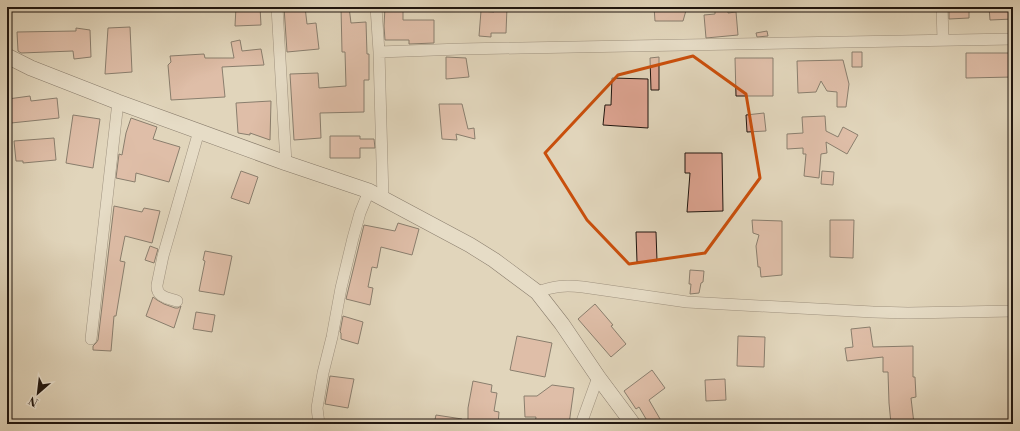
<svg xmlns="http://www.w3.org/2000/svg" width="1020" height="431" font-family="'Libre Bodoni',serif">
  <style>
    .building { fill: #dca390; stroke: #1f150f }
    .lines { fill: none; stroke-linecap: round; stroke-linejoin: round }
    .street-casing { stroke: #50453a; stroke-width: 12 }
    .secondary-casing { stroke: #1f150f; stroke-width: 16 }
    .street { stroke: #ece4d3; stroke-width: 11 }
    .secondary { stroke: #ece4d3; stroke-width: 15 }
    .marked { fill: none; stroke: #ca4f0c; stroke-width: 3; stroke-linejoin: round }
  </style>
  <rect width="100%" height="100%" fill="#e1d5bb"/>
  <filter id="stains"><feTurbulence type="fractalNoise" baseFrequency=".005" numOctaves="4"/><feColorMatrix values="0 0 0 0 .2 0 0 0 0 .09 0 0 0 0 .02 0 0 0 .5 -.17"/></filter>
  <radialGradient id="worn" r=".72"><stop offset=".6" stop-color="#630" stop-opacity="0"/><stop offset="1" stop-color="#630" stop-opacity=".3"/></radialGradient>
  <!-- building -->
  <path class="building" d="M 236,7 L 260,7 L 261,25 L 235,26 Z
    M 284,7 L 305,7 L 307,24 L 316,23 L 319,49 L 287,52 Z
    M 341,7 L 349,7 L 351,23 L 366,22 L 367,54 L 369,54 L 369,80 L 364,80 L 364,112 L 320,113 L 321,138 L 294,140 L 290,74 L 318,73 L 319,88 L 346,86 L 345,52 L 342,52 Z
    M 385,7 L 403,7 L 403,20 L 434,20 L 434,43 L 409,44 L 409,40 L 385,40 L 384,26 Z
    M 494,7 L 507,7 L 506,33 L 491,33 L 491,37 L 479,36 L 481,11 L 494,12 Z
    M 654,7 L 687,7 L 683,21 L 655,21 Z
    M 715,7 L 728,7 L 728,13 L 736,12 L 738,35 L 706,38 L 704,15 L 715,14 Z
    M 949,7 L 969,7 L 969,18 L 949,19 Z
    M 989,7 L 1013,7 L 1013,19 L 990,20 Z
    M 130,27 L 132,72 L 105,74 L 108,28 Z
    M 76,28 L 90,30 L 91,57 L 74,59 L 73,51 L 21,53 L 18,51 L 17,32 L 76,31 Z
    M 767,31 L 768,36 L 757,37 L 756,33 Z
    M 240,40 L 242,51 L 261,49 L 264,65 L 222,67 L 225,97 L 171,100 L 168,65 L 171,62 L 170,56 L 204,54 L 205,58 L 234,58 L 231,42 Z
    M 852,52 L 862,52 L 862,67 L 852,67 Z
    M 966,53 L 1013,53 L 1013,77 L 966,78 Z
    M 446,57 L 466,58 L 469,77 L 446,79 Z
    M 659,57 L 659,90 L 651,90 L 650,58 Z
    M 735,58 L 773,58 L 773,96 L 736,96 Z
    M 843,60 L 849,84 L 846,107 L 837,107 L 837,92 L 827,91 L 821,81 L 816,92 L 798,93 L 797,61 Z
    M 612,78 L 648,79 L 648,128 L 603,125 L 605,105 L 611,105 Z
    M 30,96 L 31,101 L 57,98 L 59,118 L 11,123 L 8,99 Z
    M 271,101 L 270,140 L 250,133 L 250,135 L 238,133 L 236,103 Z
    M 439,104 L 462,104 L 468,129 L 474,128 L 475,139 L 456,134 L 457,140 L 442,139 Z
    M 764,113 L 766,131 L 747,132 L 746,115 Z
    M 73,115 L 100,119 L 93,168 L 66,163 Z
    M 825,116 L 826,131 L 838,137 L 843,127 L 858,135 L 847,154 L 826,142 L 827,153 L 821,154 L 819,178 L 804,176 L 806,154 L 803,154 L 803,148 L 787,149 L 787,134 L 803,133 L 802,117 Z
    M 131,118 L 157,127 L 153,139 L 180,147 L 169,182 L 136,173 L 135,182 L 116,178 L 119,154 L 122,155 L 126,133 Z
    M 330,136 L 360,136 L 360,139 L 374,139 L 375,148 L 360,148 L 360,158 L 330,158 Z
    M 54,138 L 56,160 L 23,163 L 23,161 L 16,161 L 14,141 Z
    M 685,153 L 722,153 L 723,211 L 687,212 L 690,173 L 685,173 Z
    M 241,171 L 258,177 L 249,204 L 231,198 Z
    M 822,171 L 834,172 L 833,185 L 821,184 Z
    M 114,206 L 142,212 L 144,208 L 160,211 L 152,243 L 125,236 L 120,261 L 125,262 L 116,316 L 114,316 L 111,351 L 93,350 L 93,346 L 96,343 L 98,340 Z
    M 752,220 L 782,221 L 782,275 L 761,277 L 760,267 L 758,267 L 756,246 L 759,235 L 753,233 Z
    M 830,220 L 854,220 L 853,258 L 830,257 Z
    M 398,223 L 419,229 L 412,255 L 381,247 L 377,268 L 372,267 L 368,287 L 373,288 L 370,305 L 346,299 L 364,225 L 395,231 Z
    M 636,232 L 656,232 L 657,261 L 637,262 Z
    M 150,246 L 158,249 L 154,263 L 145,260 Z
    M 205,251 L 232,256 L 224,295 L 199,291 L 205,261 L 203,260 Z
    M 690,270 L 704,271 L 703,282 L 701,283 L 699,293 L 690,294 L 691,284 L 689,284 Z
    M 153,297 L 157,300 L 164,304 L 175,308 L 178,308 L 181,306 L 174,328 L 146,316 Z
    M 595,304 L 613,325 L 611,326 L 626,344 L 611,357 L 578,319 Z
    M 196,312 L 215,315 L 212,332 L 193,329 Z
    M 343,316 L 363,322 L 358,344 L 341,339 L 341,333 L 340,332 Z
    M 870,327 L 873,347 L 913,346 L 913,377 L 915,377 L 916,397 L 911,398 L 914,424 L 891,424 L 889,403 L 888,372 L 883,372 L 883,357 L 847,361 L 845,348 L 853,347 L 851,329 Z
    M 517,336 L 552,343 L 545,377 L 510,370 Z
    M 738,336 L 765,337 L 764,367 L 737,366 Z
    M 652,370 L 665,388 L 649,400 L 663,424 L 649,424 L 639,407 L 636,409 L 624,391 Z
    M 330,376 L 354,379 L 348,408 L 325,404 Z
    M 725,379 L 726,400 L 706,401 L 705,380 Z
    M 473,381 L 492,385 L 491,392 L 497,393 L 494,411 L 499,412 L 498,424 L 468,424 L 468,408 Z
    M 552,385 L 574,388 L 569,424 L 535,424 L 536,417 L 525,417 L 524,396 L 537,396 Z
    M 436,415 L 462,419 L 462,424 L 434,424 Z"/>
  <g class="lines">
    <!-- street casing -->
    <g class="street-casing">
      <path id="street" d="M 277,7 L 286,163
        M 376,7 L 379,52 L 383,199
        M 942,7 L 943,40
        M 379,52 L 461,49 L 1013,39
        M 537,292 C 555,286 564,285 583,287 L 687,302 L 873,312 L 908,313 L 1013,311
        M 177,301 C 168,298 156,297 157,285 L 163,256 L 199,131
        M 91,339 L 118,102
        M 319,424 L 317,408 L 323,373 L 332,337 L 341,288 L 353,238 L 360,213 L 369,191
        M 581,424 L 598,377"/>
    </g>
    <!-- secondary casing -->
    <g class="secondary-casing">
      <path id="secondary" d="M 7,56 L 31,68 L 118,102 L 286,163 L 369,191 L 470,245 L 494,260 L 537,292 L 562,324 L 598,377 L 633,424"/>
    </g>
    <!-- street -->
    <use href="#street" class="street"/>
    <!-- secondary -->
    <use href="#secondary" class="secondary"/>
  </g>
  <!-- marked area -->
  <path d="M0 0H1020V431H0ZM 693,56 L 746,94 L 760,178 L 705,253 L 629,264 L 587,220 L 545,153 L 618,75 Z" fill="#e1d5bb" fill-opacity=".55" fill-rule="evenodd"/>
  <path class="marked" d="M 693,56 L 746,94 L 760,178 L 705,253 L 629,264 L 587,220 L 545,153 L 618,75 Z"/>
  <!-- margin -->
  <rect width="1020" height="431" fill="none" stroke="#e1d5bb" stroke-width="24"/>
  <rect x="8" y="8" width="1004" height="415" fill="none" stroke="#1f150f" stroke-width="2"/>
  <rect x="12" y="12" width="996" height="407" fill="none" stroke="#1f150f"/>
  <!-- north arrow -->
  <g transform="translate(38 393) rotate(208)" stroke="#ece4d3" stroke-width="3" paint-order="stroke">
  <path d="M0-3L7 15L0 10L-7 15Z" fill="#1f150f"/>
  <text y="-6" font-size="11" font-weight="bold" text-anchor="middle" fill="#1f150f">N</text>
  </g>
  <rect width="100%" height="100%" filter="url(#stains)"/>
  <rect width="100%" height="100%" fill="url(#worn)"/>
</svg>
